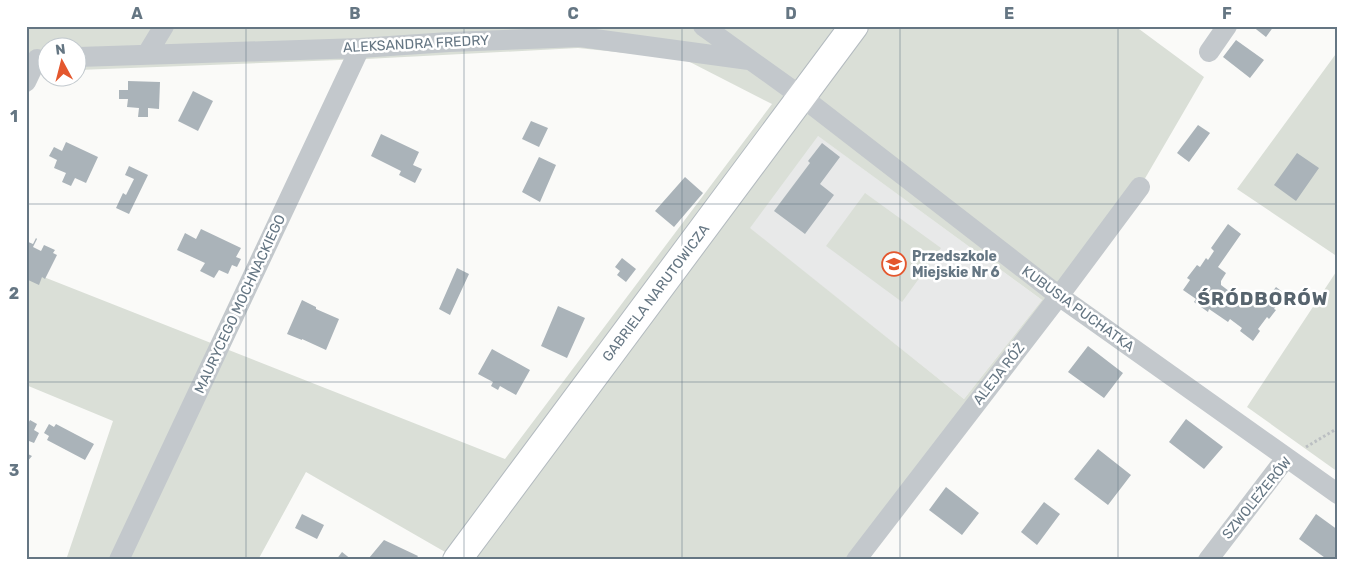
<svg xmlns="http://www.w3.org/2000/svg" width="1364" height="586" font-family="Rubik,sans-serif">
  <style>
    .built { fill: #e8e9e9 }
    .green { fill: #dadfd7; fill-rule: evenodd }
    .building { fill: #aab3b9 }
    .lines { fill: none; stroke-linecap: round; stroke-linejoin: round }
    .secondary-casing { stroke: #b3babf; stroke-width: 30 }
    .path { stroke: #bbbfc2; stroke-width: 3; stroke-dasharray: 2.5 2.5; stroke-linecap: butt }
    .street { stroke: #c3c8cc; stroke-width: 20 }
    .secondary { stroke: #fff; stroke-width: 28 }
    .grid { fill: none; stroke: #657683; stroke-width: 1; stroke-opacity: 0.55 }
    .labels { text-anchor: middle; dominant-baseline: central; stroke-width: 5; stroke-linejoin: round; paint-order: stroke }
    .street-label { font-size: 14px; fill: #657683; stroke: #fff }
    .poi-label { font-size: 14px; font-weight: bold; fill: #657683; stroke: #fff; text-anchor: start }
    .district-label { font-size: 19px; font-weight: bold; letter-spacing: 1px; fill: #57646e; stroke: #fff }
    .neatline { fill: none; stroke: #657683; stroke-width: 2 }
    .grid-label { font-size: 16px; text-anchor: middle; font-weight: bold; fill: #657683 }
  </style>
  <rect width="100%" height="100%" fill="#fafaf8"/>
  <!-- built -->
  <path class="built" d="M 817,135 L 1042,300 L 964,399 L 749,228 Z"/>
  <!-- green -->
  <path class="green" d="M 26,26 L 1135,26 L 1204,77 L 1140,187 L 868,560 L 459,560 L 306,472 L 258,560 L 66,560 L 113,421 L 26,385 L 26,270 L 505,459 L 772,104 L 684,59 L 578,48 L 366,59 L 78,70 L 78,48 L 48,48 L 47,72 L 26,72 ZM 818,136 L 1042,300 L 964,399 L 750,228 Z
    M 1338,51 L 1338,257 L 1237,189 Z
    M 865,193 L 941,248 L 902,302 L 826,246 Z
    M 1338,269 L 1338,472 L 1247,407 Z"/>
  <!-- building -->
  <path class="building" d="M 1252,26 L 1274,26 L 1266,37 Z
    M 1236,40 L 1264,60 L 1250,78 L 1223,57 Z
    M 128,81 L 160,82 L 159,109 L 148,108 L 148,117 L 138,117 L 139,108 L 127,107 L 128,99 L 119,99 L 119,90 L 128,90 Z
    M 193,91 L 213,101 L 198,131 L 178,121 Z
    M 531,121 L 548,128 L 539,147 L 522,139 Z
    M 1198,125 L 1210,133 L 1189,162 L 1177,153 Z
    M 381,134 L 419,152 L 413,165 L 422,169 L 415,183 L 399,175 L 401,171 L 371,156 Z
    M 66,142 L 98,157 L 86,183 L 75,178 L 71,186 L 62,182 L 66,173 L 54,168 L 57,160 L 49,156 L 54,147 L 62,151 Z
    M 822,143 L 840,157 L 820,184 L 834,195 L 805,234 L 774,211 L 810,163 L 808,161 Z
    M 1297,153 L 1319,168 L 1296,201 L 1274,185 Z
    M 539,157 L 556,165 L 540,202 L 522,192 Z
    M 129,166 L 148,175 L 129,214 L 116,208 L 123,193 L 126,195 L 134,179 L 125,175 Z
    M 685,177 L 703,193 L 674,227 L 655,211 Z
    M 1228,224 L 1241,234 L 1218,267 L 1226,273 L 1221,281 L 1221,285 L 1246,304 L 1251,303 L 1256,295 L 1265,301 L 1276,287 L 1289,297 L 1285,302 L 1281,300 L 1274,309 L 1276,310 L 1269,319 L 1267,317 L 1258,329 L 1260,331 L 1253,341 L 1240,331 L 1242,328 L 1230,319 L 1228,322 L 1209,309 L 1208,312 L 1194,302 L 1196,299 L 1183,290 L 1190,280 L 1187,278 L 1197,265 L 1200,267 L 1206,258 L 1208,260 L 1214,251 L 1211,248 Z
    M 201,229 L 241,248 L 236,257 L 241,259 L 237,267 L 232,265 L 228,274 L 219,270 L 214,278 L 200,271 L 205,263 L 177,250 L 185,233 L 196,239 Z
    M 36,238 L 37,239 L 33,247 L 41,251 L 44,245 L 55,250 L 53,253 L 57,255 L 45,279 L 42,277 L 39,285 L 26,279 L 26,241 L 33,244 Z
    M 622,258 L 636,269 L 626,282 L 617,275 L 620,271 L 615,267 Z
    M 457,268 L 469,274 L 450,315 L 439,309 Z
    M 302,300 L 316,307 L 316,309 L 339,319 L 326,350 L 302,339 L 302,340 L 287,334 Z
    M 558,306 L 585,318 L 567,358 L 541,346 Z
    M 1088,346 L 1123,373 L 1104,398 L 1068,372 Z
    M 492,349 L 530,370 L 516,395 L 500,386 L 498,390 L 491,386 L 493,382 L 478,374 Z
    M 1186,419 L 1223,447 L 1204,469 L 1169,442 Z
    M 30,420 L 37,424 L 34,430 L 39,433 L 34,443 L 29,441 L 26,446 L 26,427 Z
    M 49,424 L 54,427 L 56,424 L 94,444 L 85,460 L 47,440 L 49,436 L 44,433 Z
    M 1098,449 L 1131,475 L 1108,505 L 1074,479 Z
    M 26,453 L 32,456 L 26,463 Z
    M 946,487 L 979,513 L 962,535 L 929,510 Z
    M 1044,502 L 1060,514 L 1037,545 L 1021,532 Z
    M 302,514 L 324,525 L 317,539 L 295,528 Z
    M 1316,514 L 1338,530 L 1338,560 L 1328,560 L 1299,539 Z
    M 384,540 L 418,556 L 415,560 L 369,560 L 370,558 L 369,558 Z
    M 342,552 L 352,560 L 336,560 Z"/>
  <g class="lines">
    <!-- secondary casing -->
    <g class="secondary-casing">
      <path id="secondary" d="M 457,560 L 854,26"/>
    </g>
    <!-- path -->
    <path class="path" d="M 1306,447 L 1338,428"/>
    <!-- street -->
    <path class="street" d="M 703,26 L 802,97 L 1059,296 L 1338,494
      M 1209,52 L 1227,26
      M 147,54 L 164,26
      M 78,57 L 360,48 L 449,42 L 580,37 L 749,60
      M 26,82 L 37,59
      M 119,560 L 360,48
      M 856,560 L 1059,296 L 1140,187
      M 1208,560 L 1286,458"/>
    <!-- secondary -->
    <use href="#secondary" class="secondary"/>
  </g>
  <!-- grid -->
  <path class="grid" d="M 246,26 L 246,560M 464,26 L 464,560M 682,26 L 682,560M 900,26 L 900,560M 1118,26 L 1118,560M 26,204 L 1338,204M 26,382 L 1338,382"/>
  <!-- icons -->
  <defs>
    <g id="school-ring" transform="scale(1.25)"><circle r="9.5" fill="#fff" stroke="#e4572e" stroke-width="1.5"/><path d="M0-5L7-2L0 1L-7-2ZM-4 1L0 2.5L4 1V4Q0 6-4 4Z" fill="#e4572e"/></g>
  </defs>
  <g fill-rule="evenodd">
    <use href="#school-ring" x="894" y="264"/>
  </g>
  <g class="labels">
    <!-- street labels -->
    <g class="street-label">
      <text transform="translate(416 44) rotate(-3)">ALEKSANDRA FREDRY</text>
      <text transform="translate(656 293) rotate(-53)">GABRIELA NARUTOWICZA</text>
      <text transform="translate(240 304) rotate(-65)">MAURYCEGO MOCHNACKIEGO</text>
      <text transform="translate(1078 309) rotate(36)">KUBUSIA PUCHATKA</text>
      <text transform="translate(999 374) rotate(-52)">ALEJA RÓŻ</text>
      <text transform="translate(1257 498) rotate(-51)">SZWOLEŻERÓW</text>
    </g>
    <!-- poi labels -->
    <g class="poi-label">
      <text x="912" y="256">Przedszkole<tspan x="912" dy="16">Miejskie Nr 6</tspan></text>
    </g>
    <!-- district labels -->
    <g class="district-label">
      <text x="1263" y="298">ŚRÓDBORÓW</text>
    </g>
  </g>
  <!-- border -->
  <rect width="1364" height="586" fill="none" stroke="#ffffff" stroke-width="55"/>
  <!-- north arrow -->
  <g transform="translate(62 62) rotate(353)"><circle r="24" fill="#ffffff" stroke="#c1c8cd"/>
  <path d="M0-4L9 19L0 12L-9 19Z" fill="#e4572e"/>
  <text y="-8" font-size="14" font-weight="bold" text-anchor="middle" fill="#657683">N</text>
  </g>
  <rect x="28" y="28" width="1308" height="530" class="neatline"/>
  <g class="grid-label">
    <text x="137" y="19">A</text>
    <text x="355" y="19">B</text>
    <text x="573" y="19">C</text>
    <text x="791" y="19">D</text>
    <text x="1009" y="19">E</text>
    <text x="1227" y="19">F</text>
    <text x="14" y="122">1</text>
    <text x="14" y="299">2</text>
    <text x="14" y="476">3</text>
  </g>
</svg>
